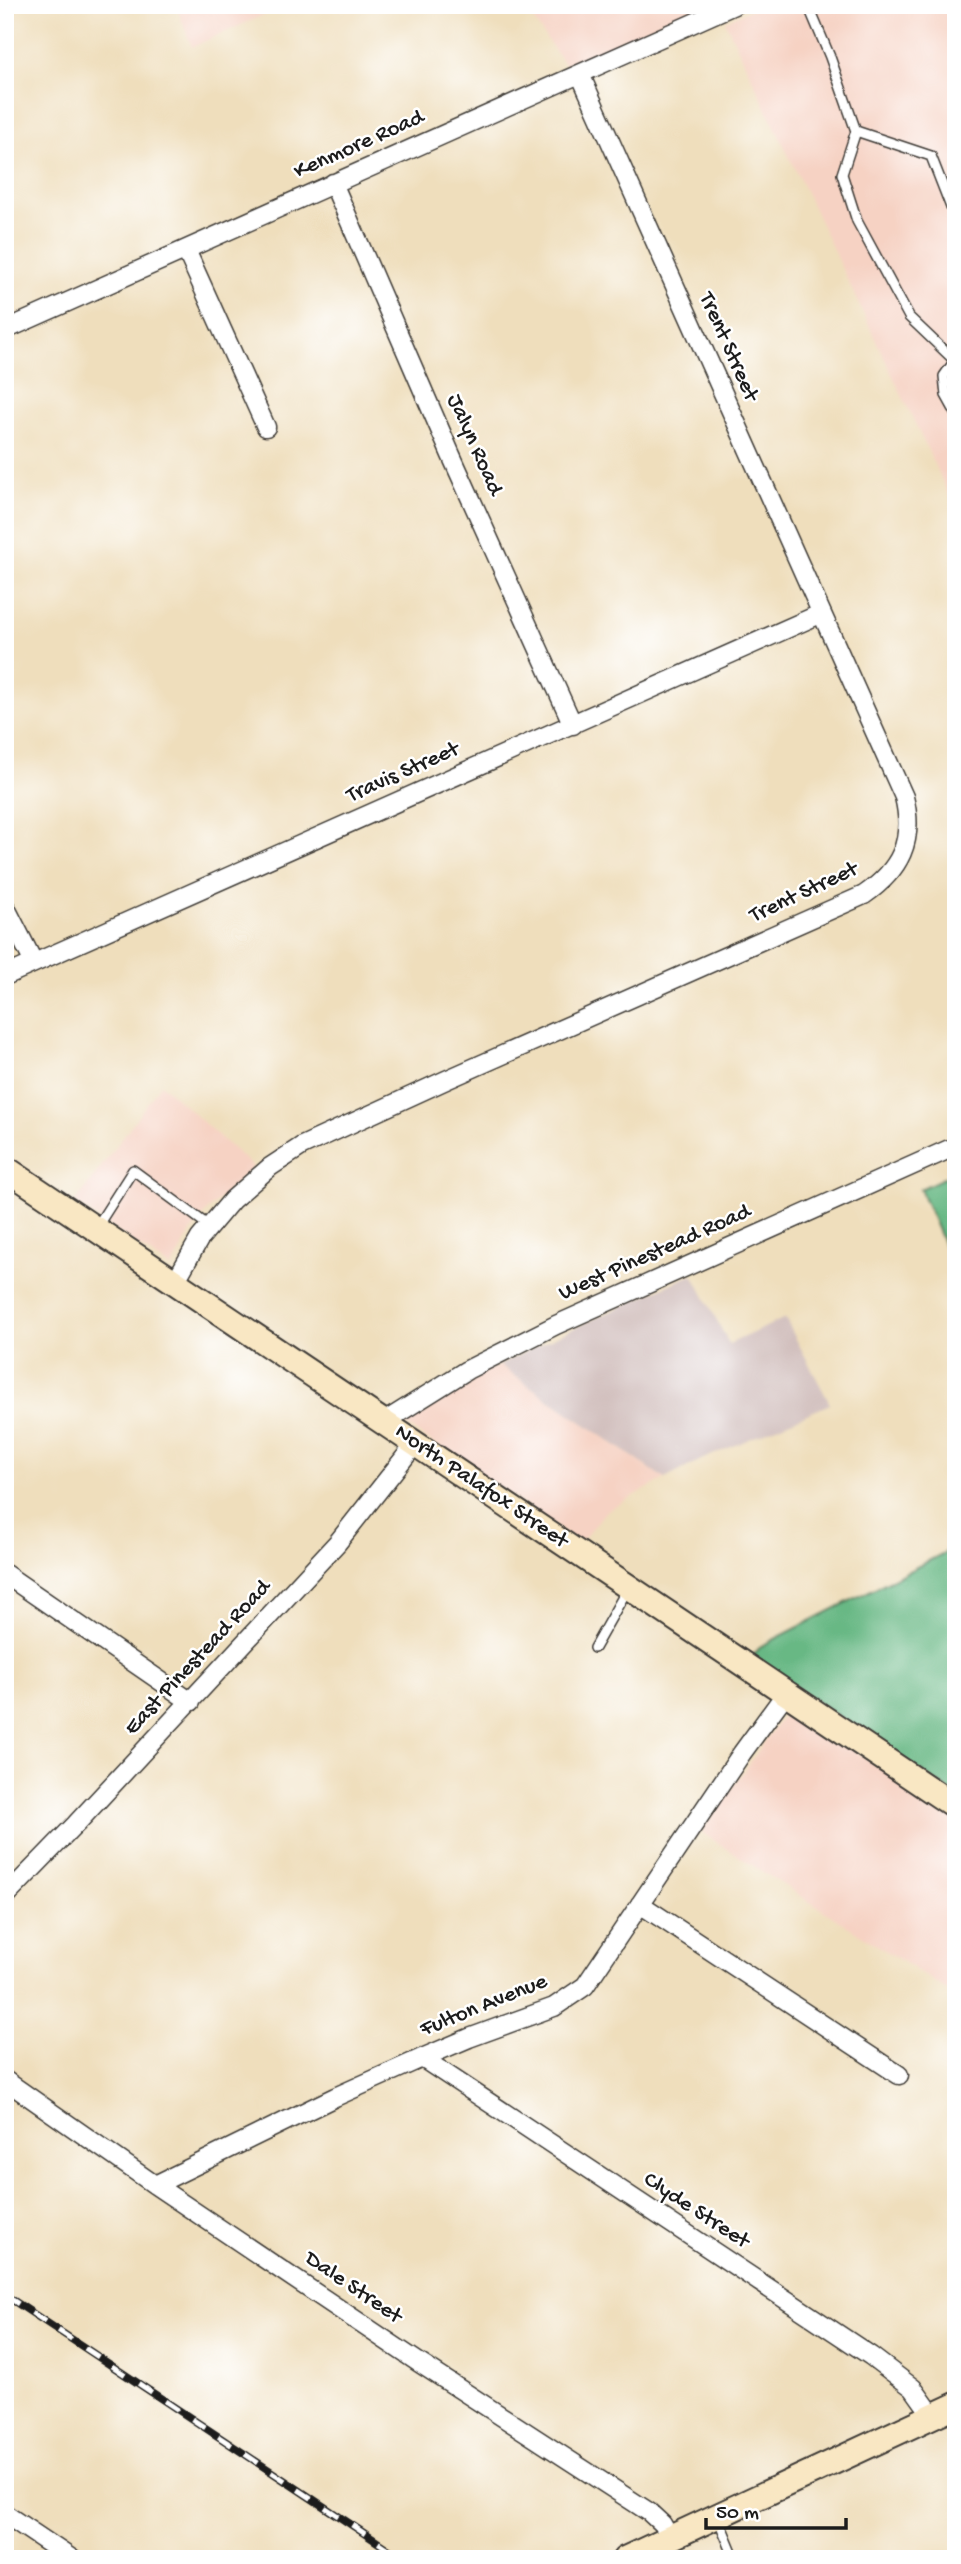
<svg xmlns="http://www.w3.org/2000/svg" width="961" height="2564" font-family="'Gochi Hand',sans-serif">
  <style>
    .built { fill: #f6d2c3 }
    .industrial { fill: #d1bfbd }
    .forest { fill: #68b884; stroke: #426a50; stroke-width: 2 }
    .lines { fill: none; stroke-linecap: round; stroke-linejoin: round }
    .service-casing { stroke: #3c3934; stroke-width: 12 }
    .minor-casing { stroke: #3c3934; stroke-width: 21 }
    .secondary-casing { stroke: #3c3934; stroke-width: 28 }
    .service { stroke: #fff; stroke-width: 9 }
    .minor { stroke: #fff; stroke-width: 18 }
    .secondary { stroke: #f9e7c3; stroke-width: 24 }
    .rail-casing { stroke: #1c1c1c; stroke-width: 8 }
    .rail { stroke: #fff; stroke-width: 5; stroke-dasharray: 16; stroke-linecap: butt }
    .labels { text-anchor: middle; dominant-baseline: central; stroke-width: 5; stroke-linejoin: round; paint-order: stroke }
    .street-label { font-size: 23px; fill: #1c1c1c; stroke: #fff }
  </style>
  <rect width="100%" height="100%" fill="#fff"/>
  <filter id="ink" filterUnits="userSpaceOnUse"><feTurbulence type="fractalNoise" baseFrequency=".0143" numOctaves="2"/><feDisplacementMap in="SourceGraphic" scale="14" xChannelSelector="R" yChannelSelector="G"/><feConvolveMatrix kernelMatrix="1 2 1 2 8 2 1 2 1" color-interpolation-filters="sRGB"/></filter>
  <filter id="wash" filterUnits="userSpaceOnUse"><feTurbulence type="fractalNoise" baseFrequency=".00686" numOctaves="4" result="noise"/><feDisplacementMap in="SourceGraphic" scale="28" xChannelSelector="R" yChannelSelector="G"/><feGaussianBlur stdDeviation="1.57" result="paint"/><feColorMatrix in="noise" values="0 0 0 0 0 0 0 0 0 0 0 0 0 0 0 0 0 1.4 0 .05"/><feComposite in="paint" operator="in"/></filter>
  <g filter="url(#wash)">
    <rect width="100%" height="100%" fill="#efdebc"/>
    <!-- built -->
    <path class="built" d="M 176,5 L 286,5 L 192,47 Z
      M 523,5 L 707,5 L 567,68 Z
      M 760,5 L 956,5 L 956,510 L 725,21 Z
      M 161,1084 L 253,1167 L 207,1211 L 191,1232 L 171,1268 L 75,1203 Z
      M 499,1365 L 665,1479 L 606,1511 L 580,1543 L 403,1423 L 472,1379 Z
      M 789,1707 L 956,1818 L 956,1996 L 701,1832 Z"/>
    <!-- industrial -->
    <path class="industrial" d="M 693,1274 L 729,1344 L 785,1318 L 830,1404 L 701,1460 L 665,1479 L 499,1365 L 561,1334 Z"/>
    <!-- forest -->
    <path class="forest" d="M 956,1172 L 956,1273 L 920,1189 Z
      M 956,1547 L 956,1795 L 751,1658 L 761,1646 Z"/>
  </g>
  <g filter="url(#ink)">
    <g class="lines">
      <!-- service casing -->
      <g class="service-casing">
        <path id="service" d="M 808,5 L 830,57 L 856,131 L 931,156 L 956,220
          M 856,131 L 842,174 L 857,221 L 909,317 L 954,360
          M 956,359 L 944,376 L 946,395 L 956,413
          M 96,1228 L 133,1170 L 209,1226
          M 594,1648 L 628,1588
          M 718,2518 L 735,2559"/>
      </g>
      <!-- minor casing -->
      <g class="minor-casing">
        <path id="minor" d="M 333,183 L 451,455 L 573,725
          M 186,250 L 266,427
          M 5,330 L 734,5
          M 5,906 L 34,963
          M 5,976 L 820,614
          M 175,1282 L 200,1238 L 232,1200 L 270,1167 L 302,1146 L 446,1080 L 864,895 C 900,870 915,841 904,797 L 580,74
          M 384,1422 L 467,1370 L 556,1325 L 956,1146
          M 5,1574 L 191,1702
          M 5,1897 L 76,1824 L 338,1542 L 416,1443
          M 640,1904 L 899,2075
          M 422,2058 L 871,2356 L 913,2388 L 933,2416
          M 5,2080 L 155,2185 L 418,2362 L 649,2512 L 662,2524 L 670,2538
          M 155,2185 L 335,2097 L 422,2058 L 469,2038 L 554,2007 L 585,1986 L 742,1753 L 786,1693
          M 5,2514 L 72,2559"/>
      </g>
      <!-- secondary casing -->
      <g class="secondary-casing">
        <path id="secondary" d="M 5,1168 L 956,1807
          M 625,2559 L 956,2405"/>
      </g>
      <!-- service -->
      <use href="#service" class="service"/>
      <!-- minor -->
      <use href="#minor" class="minor"/>
      <!-- secondary -->
      <use href="#secondary" class="secondary"/>
      <!-- rail casing -->
      <g class="rail-casing">
        <path id="rail" d="M 5,2295 L 403,2559"/>
      </g>
      <!-- rail -->
      <use href="#rail" class="rail"/>
    </g>
  </g>
  <g class="labels">
    <!-- street labels -->
    <g class="street-label">
      <text transform="translate(359 145) rotate(-24)">Kenmore Road</text>
      <text transform="translate(728 347) rotate(66)">Trent Street</text>
      <text transform="translate(474 445) rotate(66)">Jalyn Road</text>
      <text transform="translate(403 773) rotate(-24)">Travis Street</text>
      <text transform="translate(804 893) rotate(-25)">Trent Street</text>
      <text transform="translate(655 1253) rotate(-24)">West Pinestead Road</text>
      <text transform="translate(481 1487) rotate(34)">North Palafox Street</text>
      <text transform="translate(198 1658) rotate(-47)">East Pinestead Road</text>
      <text transform="translate(484 2006) rotate(-22)">Fulton Avenue</text>
      <text transform="translate(696 2211) rotate(33)">Clyde Street</text>
      <text transform="translate(353 2288) rotate(34)">Dale Street</text>
    </g>
  </g>
  <!-- margin -->
  <rect width="961" height="2564" fill="none" stroke="#fff" stroke-width="28"/>
  <!-- scale -->
  <path d="M706 2518v10h140v-10" fill="none" stroke="#1c1c1c" stroke-width="3.5"/>
  <text x="716" y="2518" font-size="21" fill="#1c1c1c" stroke="#ffffff" stroke-width="5" paint-order="stroke">50 m</text>
</svg>
